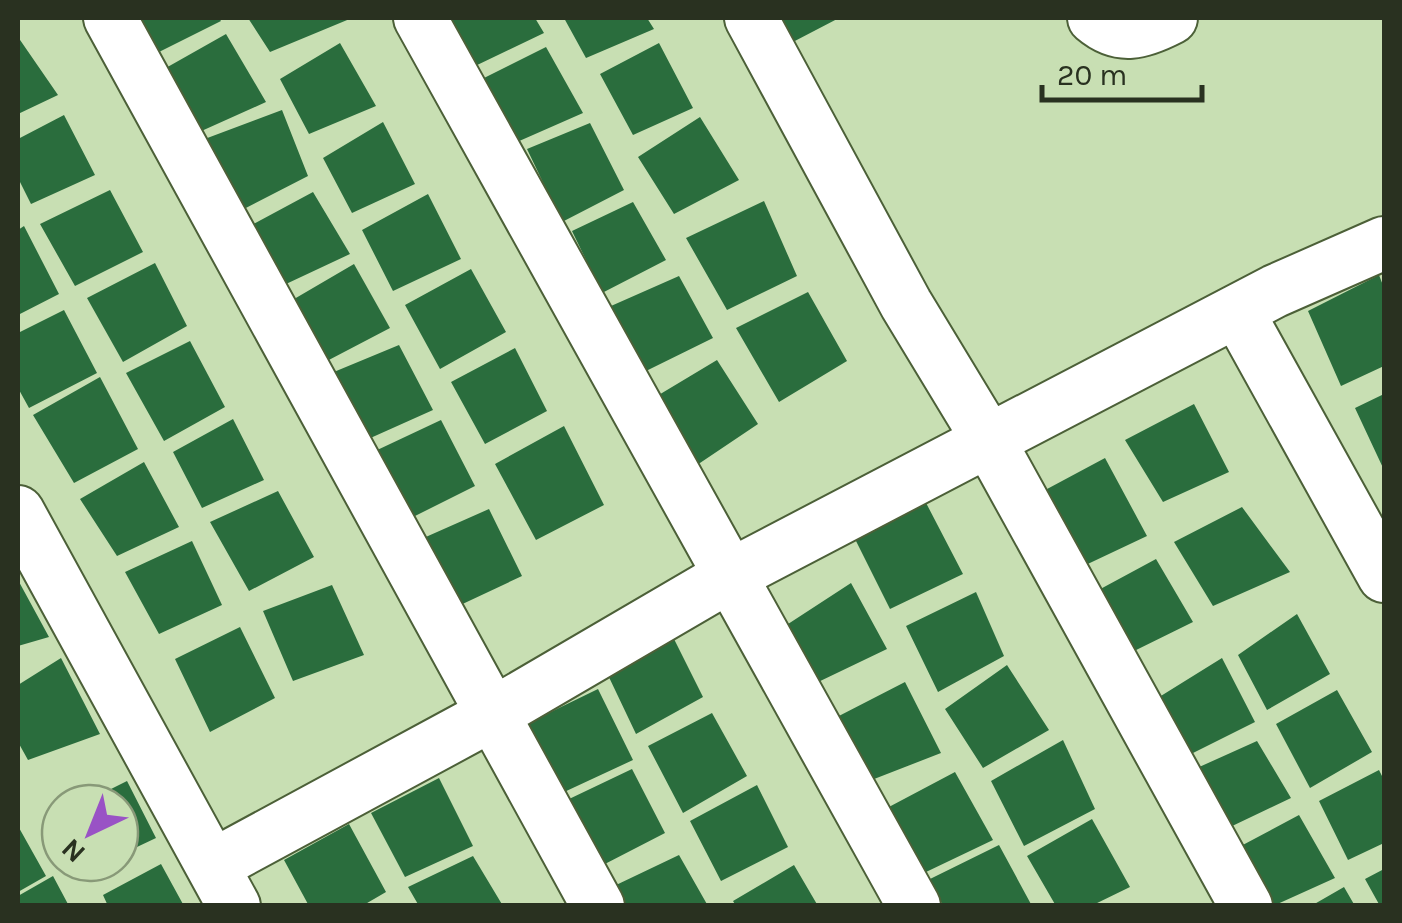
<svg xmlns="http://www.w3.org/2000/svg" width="1402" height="923" font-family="Karla,sans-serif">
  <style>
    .building { fill: #2a6d3d }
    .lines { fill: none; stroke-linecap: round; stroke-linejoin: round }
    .minor-casing { stroke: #4c6038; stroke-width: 56 }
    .minor { stroke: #fff; stroke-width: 52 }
  </style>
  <rect width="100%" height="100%" fill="#c8dfb3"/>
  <!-- building -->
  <path class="building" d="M 135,18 L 219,18 L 221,21 L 155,54 Z
    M 248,18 L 352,18 L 270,52 Z
    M 449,18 L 535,18 L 544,33 L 473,67 Z
    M 564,18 L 647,18 L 654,29 L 586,58 Z
    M 779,18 L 839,18 L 791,43 Z
    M 226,34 L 266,102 L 197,133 L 164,69 Z
    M 18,37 L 58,95 L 18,114 Z
    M 340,43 L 376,106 L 309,134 L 280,79 Z
    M 659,43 L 693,108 L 633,135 L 600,74 Z
    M 546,47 L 583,113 L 517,142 L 480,80 Z
    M 282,110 L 308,176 L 240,211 L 202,140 Z
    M 64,115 L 95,175 L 31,204 L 18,178 L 18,139 Z
    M 700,117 L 739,180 L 674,214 L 638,157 Z
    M 383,122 L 415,184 L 352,213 L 323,158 Z
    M 590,123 L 624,190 L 562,222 L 527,149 Z
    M 110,190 L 143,252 L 75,286 L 40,224 Z
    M 313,192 L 350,254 L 286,284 L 250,226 Z
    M 428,194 L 461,259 L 393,291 L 362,230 Z
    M 764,201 L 797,276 L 727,310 L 686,238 Z
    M 633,202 L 666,260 L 602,293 L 572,231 Z
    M 24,226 L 59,294 L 18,315 L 18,230 Z
    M 155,263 L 187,326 L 123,362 L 87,298 Z
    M 354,264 L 390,328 L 325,362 L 289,302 Z
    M 471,269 L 506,332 L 440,369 L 405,305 Z
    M 1379,275 L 1384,288 L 1384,366 L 1341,386 L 1308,311 Z
    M 679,276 L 713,338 L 646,371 L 611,306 Z
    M 808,292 L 847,361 L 779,402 L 736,328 Z
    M 64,310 L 97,373 L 29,408 L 18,388 L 18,333 Z
    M 190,341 L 225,407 L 164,441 L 126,373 Z
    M 399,345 L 433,410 L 366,440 L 329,374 Z
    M 515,348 L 547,411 L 485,444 L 451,382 Z
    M 717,360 L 758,424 L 694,467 L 652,399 Z
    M 100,377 L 138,449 L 74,483 L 33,415 Z
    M 1384,394 L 1384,470 L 1355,408 Z
    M 1194,404 L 1229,472 L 1163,502 L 1125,440 Z
    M 233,419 L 264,480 L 202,508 L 173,452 Z
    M 441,420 L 475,486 L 407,520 L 373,452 Z
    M 564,426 L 604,505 L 536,540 L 495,464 Z
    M 1105,458 L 1147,536 L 1075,570 L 1034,496 Z
    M 144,462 L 179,527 L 117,556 L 80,499 Z
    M 278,491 L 314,557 L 249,591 L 210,522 Z
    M 924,499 L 963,574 L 890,609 L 854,537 Z
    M 1242,507 L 1290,572 L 1213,606 L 1174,542 Z
    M 489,509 L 522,576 L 454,608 L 419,540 Z
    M 192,541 L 222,605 L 159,634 L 125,572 Z
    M 1156,559 L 1193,622 L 1126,655 L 1093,593 Z
    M 18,580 L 49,637 L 18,646 Z
    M 851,583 L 887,649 L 814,684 L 785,626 Z
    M 332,585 L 364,655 L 293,681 L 263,611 Z
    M 976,592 L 1004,656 L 938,692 L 906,626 Z
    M 1297,614 L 1330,674 L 1267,710 L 1238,655 Z
    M 240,627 L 275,698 L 210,732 L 175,659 Z
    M 673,637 L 703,697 L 636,734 L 607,673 Z
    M 61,658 L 100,734 L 28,760 L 18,742 L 18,685 Z
    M 1222,658 L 1255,722 L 1191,754 L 1156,699 Z
    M 1007,665 L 1049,730 L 983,768 L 945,709 Z
    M 905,682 L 941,753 L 869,781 L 835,718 Z
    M 598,689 L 633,760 L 562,793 L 526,724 Z
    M 1337,690 L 1372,752 L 1310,788 L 1276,724 Z
    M 712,713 L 747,776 L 683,813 L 648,746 Z
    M 1063,740 L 1095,809 L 1024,846 L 991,781 Z
    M 1257,741 L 1291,798 L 1228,828 L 1197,768 Z
    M 632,769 L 665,833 L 601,866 L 567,800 Z
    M 1379,770 L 1384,780 L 1384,843 L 1348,860 L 1319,801 Z
    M 955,772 L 993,840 L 926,872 L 887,808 Z
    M 439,778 L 473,846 L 405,877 L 371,813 Z
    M 127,781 L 156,838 L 120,855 L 120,803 L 83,803 Z
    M 757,785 L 788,847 L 721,881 L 690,821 Z
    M 1299,815 L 1335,878 L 1273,906 L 1265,906 L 1239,847 Z
    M 1092,819 L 1130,887 L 1091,906 L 1056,906 L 1027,856 Z
    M 349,824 L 386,892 L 362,906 L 309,906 L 284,860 Z
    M 18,826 L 46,876 L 18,892 Z
    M 999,845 L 1032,906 L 943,906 L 930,879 Z
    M 679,855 L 708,906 L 623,906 L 614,886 Z
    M 473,856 L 503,906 L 419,906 L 408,887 Z
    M 161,864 L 184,906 L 108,906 L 103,895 Z
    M 794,865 L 818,906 L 736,906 L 733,901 Z
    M 1384,869 L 1384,906 L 1380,906 L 1365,879 Z
    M 53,876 L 69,906 L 18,906 L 18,896 Z
    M 1344,887 L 1355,906 L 1311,906 Z"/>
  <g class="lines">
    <!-- minor casing -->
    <g class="minor-casing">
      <path id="minor" d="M 110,18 L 598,906
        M 420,18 L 914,906
        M 751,18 L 906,304 L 989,441 L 1246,906
        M 1094,18 C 1120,40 1142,33 1171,18
        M 1237,311 L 1384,576
        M 18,512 L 234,906
        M 212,866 L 493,714 L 731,575 L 1275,291 L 1384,243"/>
    </g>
    <!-- minor -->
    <use href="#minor" class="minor"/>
  </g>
  <!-- border -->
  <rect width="1402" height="923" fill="none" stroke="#293120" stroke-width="40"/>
  <!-- north arrow -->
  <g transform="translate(90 833) rotate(223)"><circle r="48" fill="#c8dfb3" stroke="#889978" stroke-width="2.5"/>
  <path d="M0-8L18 38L0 25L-18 38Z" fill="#9952c5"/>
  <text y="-15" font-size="28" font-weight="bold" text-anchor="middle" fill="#293120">N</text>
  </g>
  <!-- scale -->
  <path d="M1042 85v15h160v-15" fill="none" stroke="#293120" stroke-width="5"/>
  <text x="1057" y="85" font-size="30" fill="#293120" stroke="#c8dfb3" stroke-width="8" paint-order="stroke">20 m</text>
</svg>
